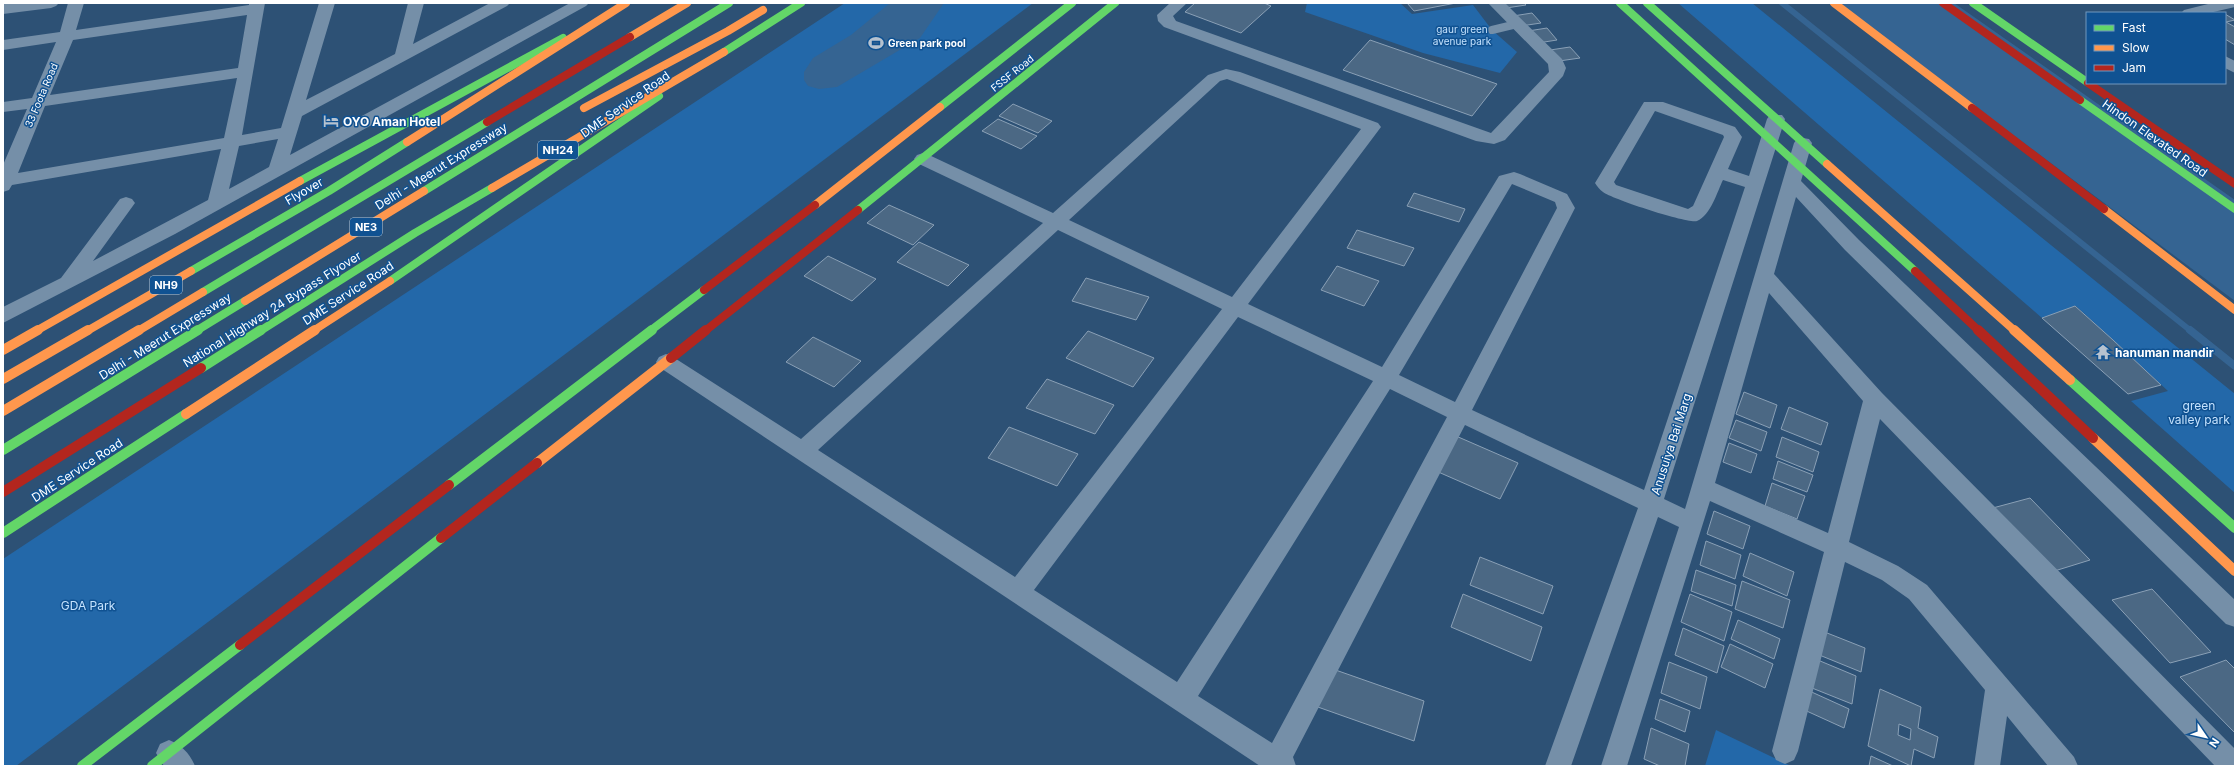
<svg xmlns="http://www.w3.org/2000/svg" width="2238" height="769" font-family="Inter,sans-serif">
  <style>
    .green { fill: #2368a9 }
    .water { fill: #356492 }
    .lines { fill: none; stroke-linecap: round; stroke-linejoin: round }
    .stream-far1 { stroke: #356492; stroke-width: 6 }
    .stream { stroke: #356492; stroke-width: 8 }
    .building { fill: #4b6884; stroke: #8aa0b6; fill-rule: evenodd }
    .lane { stroke: #758fa8; stroke-width: 8 }
    .street { fill: #758fa8; fill-rule: evenodd }
    .fast-far1 { stroke: #63d668; stroke-width: 8 }
    .fast { stroke: #63d668; stroke-width: 10 }
    .slow-far1 { stroke: #ff974d; stroke-width: 8 }
    .slow { stroke: #ff974d; stroke-width: 10 }
    .jam-far1 { stroke: #b3261e; stroke-width: 8 }
    .jam { stroke: #b3261e; stroke-width: 10 }
    .labels { text-anchor: middle; dominant-baseline: central; stroke-width: 3; stroke-linejoin: round; paint-order: stroke }
    .far-park-label { font-size: 10px; fill: #c4e2fe; stroke: #105292 }
    .far-poi-label { font-size: 10px; font-weight: bold; fill: #fff; stroke: #105292; text-anchor: start }
    .far-street-label { font-size: 10px; fill: #fff; stroke: #105292 }
    .shield { fill: #105292; stroke: #b7cbde; stroke-width: 1 }
    .shield-label { font-size: 11px; font-weight: bold; fill: #fff }
    .street-label { font-size: 12px; fill: #fff; stroke: #105292 }
    .poi-label { font-size: 12px; font-weight: bold; fill: #fff; stroke: #105292; text-anchor: start }
    .park-label { font-size: 12px; fill: #c4e2fe; stroke: #105292 }
  </style>
  <rect width="100%" height="100%" fill="#2d5175"/>
  <!-- green -->
  <path class="green" d="M 845,3 L 1033,3 L 16,766 L 3,766 L 3,559 Z
    M 1307,3 L 1400,3 L 1412,14 L 1473,5 L 1492,30 L 1517,52 L 1500,73 L 1423,53 L 1305,12 Z
    M 1678,3 L 1752,3 L 2235,394 L 2235,493 L 2131,401 L 2168,391 L 2076,306 L 2042,318 Z
    M 1716,730 L 1791,766 L 1705,766 Z"/>
  <!-- water -->
  <path class="water" d="M 890,3 L 944,3 L 920,38 L 837,87 L 819,89 L 808,86 L 804,80 L 804,72 L 813,58 L 851,35 Z
    M 1837,3 L 1954,3 L 2235,200 L 2235,301 Z"/>
  <g class="lines">
    <!-- stream-far1 -->
    <path class="stream-far1" d="M 1782,3 L 2191,331"/>
    <!-- stream -->
    <path class="stream" d="M 2190,330 L 2235,366"/>
  </g>
  <!-- building -->
  <path class="building" d="M 1195,3 L 1264,3 L 1271,6 L 1241,33 L 1185,12 Z
    M 1407,3 L 1456,3 L 1414,11 Z
    M 1502,3 L 1524,3 L 1526,5 L 1506,8 Z
    M 1532,13 L 1541,23 L 1521,26 L 1513,16 Z
    M 2225,14 L 2235,20 L 2226,22 L 2235,27 L 2235,45 L 2225,39 Z
    M 1547,28 L 1557,40 L 1538,43 L 1528,31 Z
    M 1370,40 L 1497,84 L 1472,116 L 1343,70 Z
    M 1570,47 L 1580,58 L 1559,61 L 1550,50 Z
    M 1013,104 L 1052,121 L 1038,133 L 999,116 Z
    M 998,119 L 1037,136 L 1021,149 L 982,131 Z
    M 1414,193 L 1465,209 L 1459,222 L 1407,206 Z
    M 889,205 L 934,225 L 913,245 L 867,223 Z
    M 1357,230 L 1414,248 L 1404,266 L 1347,248 Z
    M 919,242 L 969,265 L 948,286 L 897,262 Z
    M 828,256 L 876,279 L 852,301 L 804,276 Z
    M 1337,266 L 1379,281 L 1364,306 L 1321,290 Z
    M 1086,278 L 1149,297 L 1136,320 L 1072,301 Z
    M 2075,306 L 2113,340 L 2161,385 L 2128,394 L 2042,318 Z
    M 1088,331 L 1154,358 L 1133,387 L 1066,358 Z
    M 813,337 L 861,361 L 834,387 L 786,362 Z
    M 1047,379 L 1114,405 L 1095,434 L 1026,408 Z
    M 1744,392 L 1777,405 L 1770,428 L 1736,414 Z
    M 1789,407 L 1828,423 L 1821,445 L 1781,429 Z
    M 1736,420 L 1767,432 L 1761,451 L 1729,438 Z
    M 1009,427 L 1078,454 L 1057,486 L 988,458 Z
    M 1456,436 L 1518,463 L 1500,499 L 1436,471 Z
    M 1782,437 L 1819,452 L 1813,472 L 1776,457 Z
    M 1729,443 L 1757,454 L 1751,473 L 1723,462 Z
    M 1778,461 L 1813,475 L 1807,492 L 1773,479 Z
    M 1772,483 L 1805,496 L 1797,519 L 1765,506 Z
    M 2030,498 L 2090,560 L 2048,573 L 1989,509 Z
    M 1714,511 L 1750,526 L 1743,549 L 1707,534 Z
    M 1706,541 L 1741,555 L 1735,579 L 1700,565 Z
    M 1750,553 L 1794,572 L 1787,596 L 1743,576 Z
    M 1480,557 L 1553,586 L 1543,614 L 1470,585 Z
    M 1696,570 L 1736,585 L 1732,606 L 1691,591 Z
    M 1742,581 L 1790,600 L 1783,628 L 1735,609 Z
    M 2152,589 L 2211,652 L 2170,663 L 2112,600 Z
    M 1463,594 L 1542,627 L 1531,661 L 1451,627 Z
    M 1690,594 L 1732,612 L 1724,641 L 1681,622 Z
    M 1738,620 L 1780,639 L 1774,659 L 1731,639 Z
    M 1683,628 L 1724,646 L 1717,673 L 1675,655 Z
    M 1817,629 L 1865,648 L 1861,672 L 1812,652 Z
    M 1730,644 L 1773,664 L 1765,688 L 1721,667 Z
    M 1813,658 L 1856,676 L 1852,704 L 1807,686 Z
    M 2226,660 L 2235,669 L 2235,733 L 2180,677 Z
    M 1669,662 L 1707,677 L 1700,709 L 1661,693 Z
    M 1327,667 L 1424,701 L 1414,741 L 1315,706 Z
    M 1805,689 L 1849,709 L 1844,728 L 1800,708 Z
    M 1880,689 L 1921,707 L 1918,728 L 1938,737 L 1934,758 L 1914,749 L 1911,766 L 1868,746 ZM 1899,724 L 1911,729 L 1910,740 L 1898,735 Z
    M 1660,699 L 1690,711 L 1685,732 L 1655,719 Z
    M 1651,728 L 1689,744 L 1685,766 L 1660,766 L 1644,759 Z
    M 1871,756 L 1893,766 L 1869,766 Z"/>
  <g class="lines">
    <!-- lane -->
    <path class="lane" d="M 1492,30 L 1517,24"/>
    <!-- street -->
    <path class="street" d="M 14,3 L 59,3 L 56,6 L 51,8 L 3,14 L 3,4 Z
      M 68,3 L 84,3 L 76,30 L 249,5 L 249,3 L 265,3 L 242,135 L 281,128 L 319,3 L 335,3 L 306,100 L 395,54 L 408,3 L 424,3 L 413,44 L 490,3 L 510,3 L 507,6 L 302,116 L 290,155 L 570,3 L 589,3 L 586,6 L 175,234 L 3,323 L 3,307 L 61,278 L 120,199 L 126,197 L 132,199 L 135,203 L 93,261 L 208,200 L 221,149 L 12,185 L 9,190 L 3,192 L 3,165 L 27,109 L 3,112 L 3,102 L 32,98 L 56,42 L 3,50 L 3,40 L 60,32 ZM 247,15 L 238,68 L 50,95 L 73,40 ZM 237,78 L 224,138 L 18,173 L 45,106 ZM 278,139 L 269,167 L 229,189 L 239,146 Z
      M 1170,3 L 1187,3 L 1173,16 L 1176,21 L 1491,133 L 1549,72 L 1548,64 L 1488,3 L 1505,3 L 1562,59 L 1566,68 L 1563,76 L 1505,140 L 1494,144 L 1476,141 L 1164,27 L 1158,21 L 1157,15 Z
      M 2212,3 L 2235,3 L 2235,7 L 2209,13 L 2181,13 L 2184,10 Z
      M 2225,56 L 2235,61 L 2235,73 L 2225,68 Z
      M 1226,69 L 1240,72 L 1378,123 L 1381,127 L 1248,304 L 1382,367 L 1499,176 L 1514,172 L 1520,174 L 1567,194 L 1575,208 L 1472,410 L 1644,490 L 1745,187 L 1723,180 C 1717,192 1711,215 1697,221 C 1688,224 1612,199 1603,192 C 1600,190 1597,186 1595,183 L 1644,102 L 1663,102 L 1735,127 L 1742,137 L 1728,169 L 1749,176 L 1767,119 L 1770,115 L 1782,115 L 1785,119 L 1664,499 L 1685,509 L 1794,143 L 1797,139 L 1803,138 L 1809,139 L 1812,143 L 1801,181 L 1859,240 L 2235,600 L 2235,627 L 2226,624 L 1845,250 L 1796,197 L 1774,274 L 1882,393 L 2235,749 L 2235,766 L 2215,766 L 1880,419 L 1849,542 L 1898,566 L 1927,585 L 2074,757 L 2078,766 L 2048,766 L 2007,716 L 2000,766 L 1974,766 L 1985,690 L 1909,599 L 1882,580 L 1845,562 L 1798,751 L 1794,760 L 1785,764 L 1776,760 L 1772,751 L 1824,552 L 1710,501 L 1627,766 L 1601,766 L 1679,527 L 1658,517 L 1571,766 L 1545,766 L 1638,508 L 1465,425 L 1293,757 L 1296,766 L 1260,766 L 659,367 L 656,362 L 659,357 L 666,354 L 673,357 L 801,439 L 1043,223 L 917,163 L 914,159 L 917,155 L 923,153 L 929,155 L 1053,213 L 1208,75 ZM 1227,79 L 1361,129 L 1232,297 L 1069,220 L 1220,81 ZM 1655,111 L 1723,135 L 1724,137 L 1693,206 L 1688,209 L 1616,185 L 1614,182 ZM 1512,184 L 1555,202 L 1557,208 L 1455,402 L 1399,375 ZM 1058,230 L 1222,309 L 1015,577 L 818,450 ZM 1769,293 L 1863,401 L 1828,533 L 1715,483 ZM 1238,317 L 1373,381 L 1177,682 L 1034,590 ZM 1390,389 L 1447,417 L 1272,743 L 1198,696 Z
      M 169,740 C 182,745 190,754 195,766 L 164,766 L 156,753 L 160,744 Z"/>
    <!-- fast-far1 -->
    <path class="fast-far1" d="M 1620,3 L 1915,271
      M 1647,3 L 1827,164
      M 1973,3 L 2087,82
      M 724,52 L 801,3
      M 2080,100 L 2235,209
      M 940,107 L 1072,3
      M 300,181 L 563,38
      M 424,191 L 729,3
      M 858,210 L 1115,3
      M 191,271 L 329,191 L 407,142
      M 390,281 L 659,96
      M 203,292 L 487,122
      M 196,331 L 245,301
      M 260,331 L 415,233 L 492,188
      M 650,331 L 704,290"/>
    <!-- fast -->
    <path class="fast" d="M 201,368 L 261,330
      M 2070,380 L 2235,528
      M 3,450 L 198,330
      M 449,485 L 652,330
      M 3,533 L 186,414
      M 82,766 L 240,645
      M 152,766 L 441,538"/>
    <!-- slow-far1 -->
    <path class="slow-far1" d="M 1834,3 L 1972,108
      M 630,37 L 687,3
      M 584,108 L 728,31 L 763,10
      M 407,142 L 626,3
      M 1827,164 L 2015,331
      M 492,188 L 724,52
      M 815,205 L 940,107
      M 2104,209 L 2235,310
      M 245,301 L 424,191
      M 36,331 L 300,181
      M 87,331 L 191,271
      M 138,331 L 203,292
      M 313,331 L 390,281"/>
    <!-- slow -->
    <path class="slow" d="M 2014,330 L 2070,380
      M 3,350 L 38,330
      M 3,379 L 88,330
      M 3,411 L 139,330
      M 186,414 L 315,330
      M 2093,438 L 2235,571
      M 537,463 L 671,358"/>
    <!-- jam-far1 -->
    <path class="jam-far1" d="M 1943,3 L 2080,100
      M 2088,83 L 2235,184
      M 1972,108 L 2104,209
      M 487,122 L 630,37
      M 1915,271 L 1979,331
      M 704,290 L 815,205
      M 705,331 L 858,210"/>
    <!-- jam -->
    <path class="jam" d="M 1978,330 L 2093,438
      M 671,358 L 706,330
      M 3,492 L 201,368
      M 441,538 L 537,463
      M 240,645 L 449,485"/>
  </g>
  <!-- icons -->
  <defs>
    <g id="stadium-bare" transform="scale(1.2)"><path d="M0-5a6.5 5 0 1 0 0 10a6.5 5 0 1 0 0-10ZM-3.5-1.8h7v3.6h-7Z" fill="#b6c2cf" stroke="#105292" stroke-width="2.5" paint-order="stroke"/></g>
    <g id="hotel-bare" transform="scale(1.2)"><path d="M-6-4.5h1.5V1H6V5H4.5V3h-9V5H-6ZM-4 0a1.8 1.8 0 1 1 3.6 0ZM.5 0V-2.5h3Q6-2.5 6 0Z" fill="#b6c2cf" stroke="#105292" stroke-width="2.5" paint-order="stroke"/></g>
    <g id="temple-bare" transform="scale(1.2)"><path d="M0-6L5-2H3V0L6.5 2.5H4V6H1.5V3h-3V6H-4V2.5H-6.5L-3 0V-2H-5Z" fill="#b6c2cf" stroke="#105292" stroke-width="2.5" paint-order="stroke"/></g>
  </defs>
  <g fill-rule="evenodd">
    <use href="#stadium-bare" x="876" y="43"/>
    <use href="#hotel-bare" x="331" y="121"/>
    <use href="#temple-bare" x="2103" y="352"/>
  </g>
  <g class="labels">
    <!-- far-park labels -->
    <g class="far-park-label">
      <text x="1462" y="29">gaur green<tspan x="1462" dy="12">avenue park</tspan></text>
    </g>
    <!-- far-poi labels -->
    <g class="far-poi-label">
      <text x="888" y="43">Green park pool</text>
    </g>
    <!-- far-street labels -->
    <g class="far-street-label">
      <text transform="translate(1012 73) rotate(-39)">FSSF Road</text>
      <text transform="translate(41 95) rotate(-67)">33 Foota Road</text>
    </g>
    <!-- shield labels -->
    <g class="shield">
      <rect x="538" y="141" width="40" height="18" rx="3"/>
      <rect x="350" y="218" width="32" height="18" rx="3"/>
      <rect x="150" y="276" width="32" height="18" rx="3"/>
    </g>
    <g class="shield-label">
      <text x="558" y="150">NH24</text>
      <text x="366" y="227">NE3</text>
      <text x="166" y="285">NH9</text>
    </g>
    <!-- street labels -->
    <g class="street-label">
      <text transform="translate(625 104) rotate(-35)">DME Service Road</text>
      <text transform="translate(2155 138) rotate(35)">Hindon Elevated Road</text>
      <text transform="translate(441 166) rotate(-32)">Delhi - Meerut Expressway</text>
      <text transform="translate(304 191) rotate(-30)">Flyover</text>
      <text transform="translate(348 293) rotate(-33)">DME Service Road</text>
      <text transform="translate(272 309) rotate(-32)">National Highway 24 Bypass Flyover</text>
      <text transform="translate(165 336) rotate(-32)">Delhi - Meerut Expressway</text>
      <text transform="translate(1671 444) rotate(-72)">Anusuiya Bai Marg</text>
      <text transform="translate(77 470) rotate(-33)">DME Service Road</text>
    </g>
    <!-- poi labels -->
    <g class="poi-label">
      <text x="343" y="121">OYO Aman Hotel</text>
      <text x="2115" y="352">hanuman mandir</text>
    </g>
    <!-- park labels -->
    <g class="park-label">
      <text x="2199" y="405">green<tspan x="2199" dy="14">valley park</tspan></text>
      <text x="88" y="605">GDA Park</text>
    </g>
  </g>
  <!-- border -->
  <rect width="2238" height="769" fill="none" stroke="#ffffff" stroke-width="8"/>
  <!-- legend -->
  <rect x="2086" y="12" width="140" height="72" fill="#105292" stroke="#7097be"/>
  <rect x="2094" y="25" width="20" height="6" fill="#63d668" stroke="#7097be"/>
  <text x="2122" y="32" font-size="12" fill="#ffffff">Fast</text>
  <rect x="2094" y="45" width="20" height="6" fill="#ff974d" stroke="#7097be"/>
  <text x="2122" y="52" font-size="12" fill="#ffffff">Slow</text>
  <rect x="2094" y="65" width="20" height="6" fill="#b3261e" stroke="#7097be"/>
  <text x="2122" y="72" font-size="12" fill="#ffffff">Jam</text>
  <!-- north arrow -->
  <g transform="translate(2206 737) rotate(124)" stroke="#105292" stroke-width="3" paint-order="stroke">
  <path d="M0-3L7 15L0 10L-7 15Z" fill="#ffffff"/>
  <text y="-6" font-size="11" font-weight="bold" text-anchor="middle" fill="#ffffff">N</text>
  </g>
</svg>
